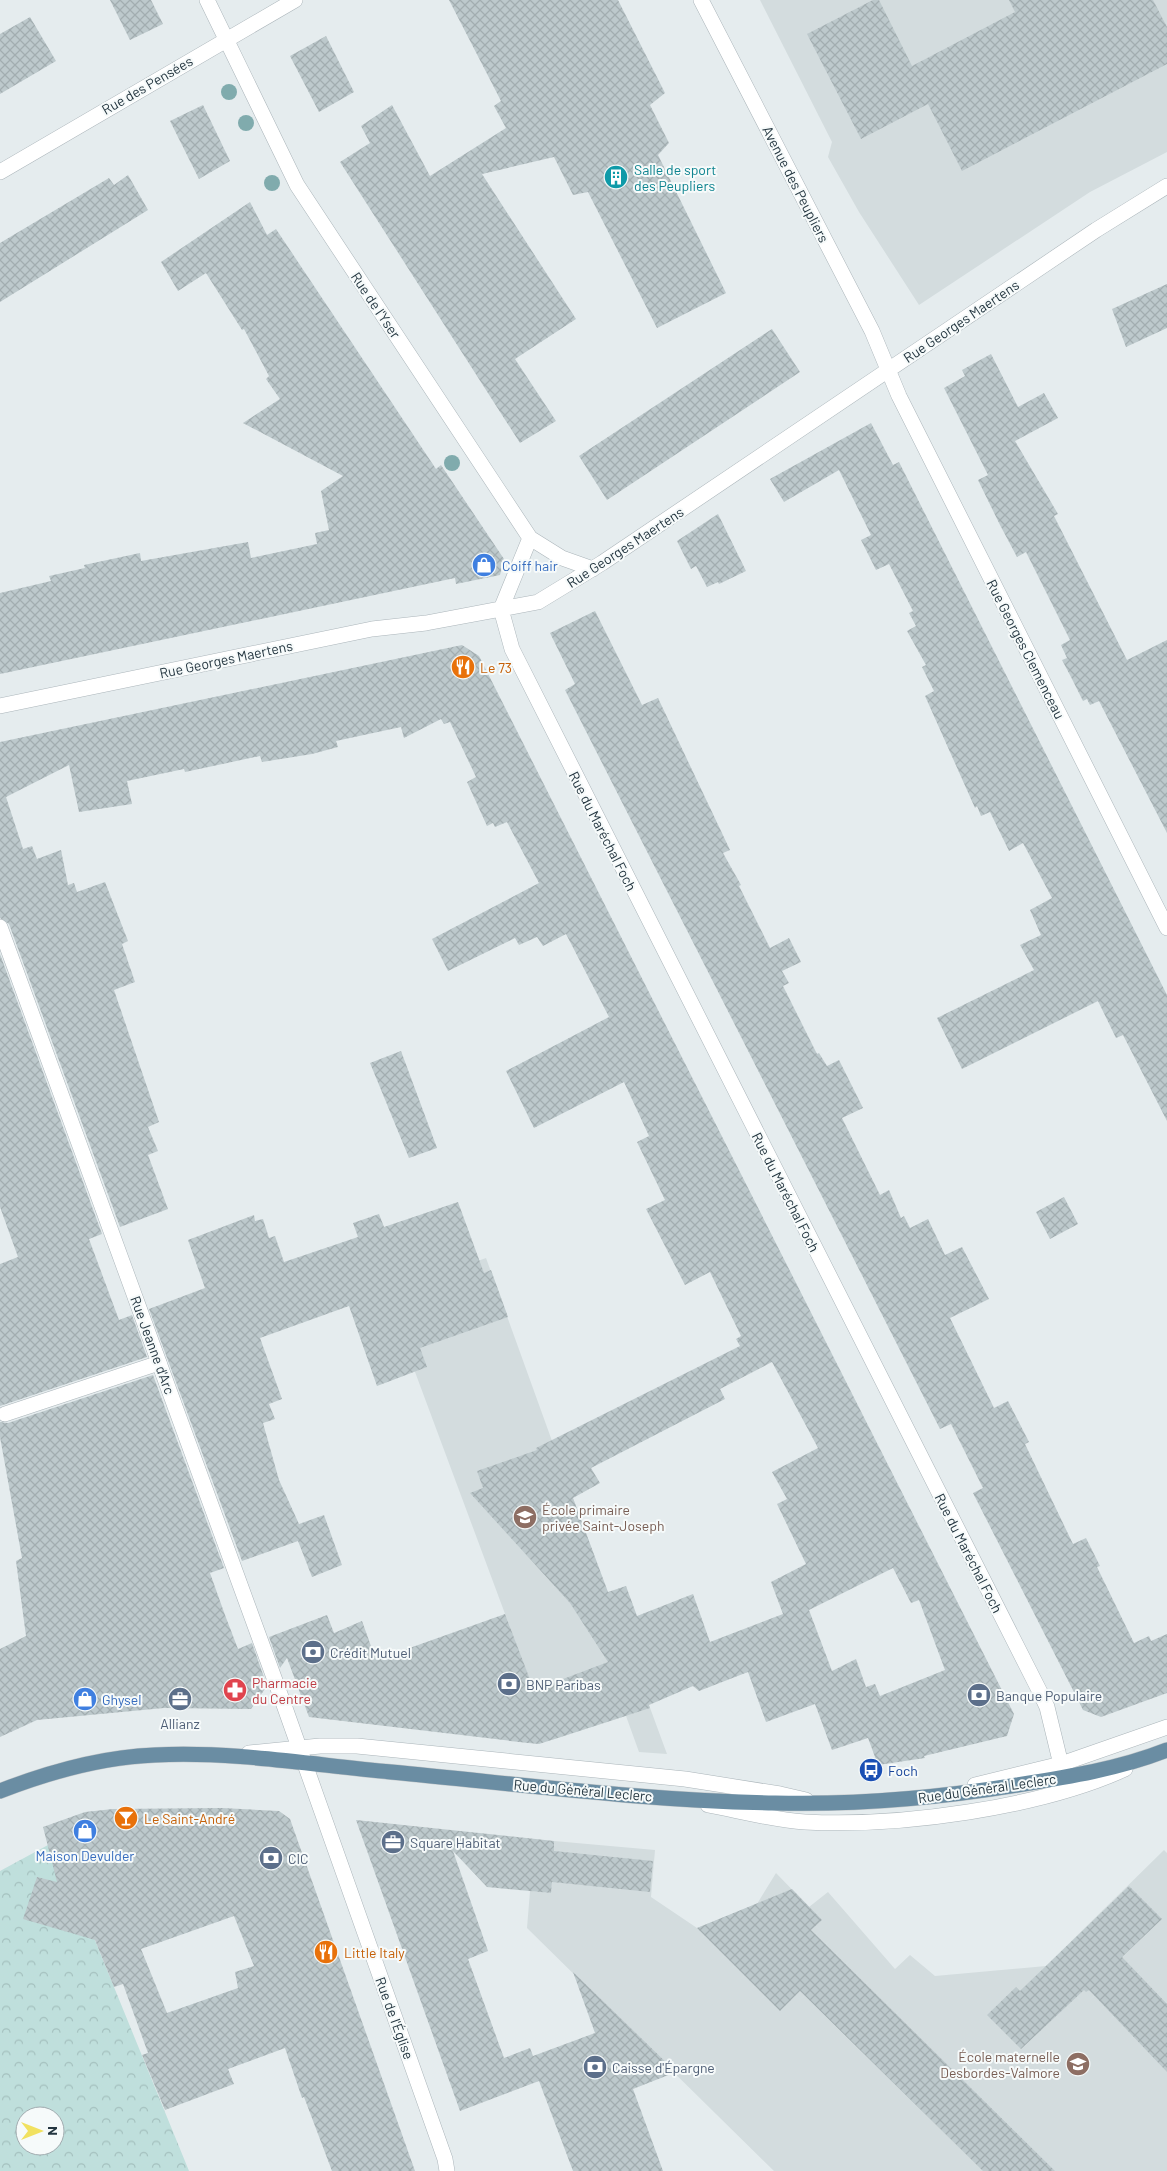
<svg xmlns="http://www.w3.org/2000/svg" width="1167" height="2171" font-family="Barlow,sans-serif">
  <style>
    .built { fill: #d3dcde }
    .park { fill: url(#park-crowns); fill-rule: evenodd }
    .building { fill: url(#building-cross-hatch); fill-rule: evenodd }
    .lines { fill: none; stroke-linecap: round; stroke-linejoin: round }
    .lane-casing { stroke: #abb5ba; stroke-width: 16 }
    .street-casing { stroke: #abb5ba; stroke-width: 16 }
    .primary-casing { stroke: #c2c7ca; stroke-width: 16 }
    .lane { stroke: #fff; stroke-width: 15 }
    .street { stroke: #fff; stroke-width: 15 }
    .primary { stroke: #6a8da3; stroke-width: 15 }
    .tree { fill: #80abad }
    .labels { text-anchor: middle; dominant-baseline: central; stroke-width: 4; stroke-linejoin: round; paint-order: stroke }
    .street-label { font-size: 14px; fill: #243640; stroke: #f6fafa }
    .culture-label { font-size: 14px; fill: #0d838f; stroke: #f6fafa; text-anchor: start }
    .shop-label { font-size: 14px; fill: #366cbe; stroke: #f6fafa; text-anchor: start }
    .food-label { font-size: 14px; fill: #c56008; stroke: #f6fafa; text-anchor: start }
    .education-label { font-size: 14px; fill: #785e54; stroke: #f6fafa; text-anchor: start }
    .service-label { font-size: 14px; fill: #4e5e75; stroke: #f6fafa; text-anchor: start }
    .health-label { font-size: 14px; fill: #be3a42; stroke: #f6fafa; text-anchor: start }
    .transit-label { font-size: 14px; fill: #164399; stroke: #f6fafa; text-anchor: start }
  </style>
  <defs>
    <pattern id="park-crowns" width="20" height="18" patternUnits="userSpaceOnUse" patternTransform="scale(1.25)"><rect width="20" height="18" fill="#bfdfdc"/><path d="M2 6a3 3 0 1 1 6 0M12 15a3 3 0 1 1 6 0" fill="none" stroke="#a4c0be"/></pattern>
    <pattern id="building-cross-hatch" width="8" height="8" patternUnits="userSpaceOnUse" patternTransform="scale(1.25)"><rect width="8" height="8" fill="#bdc9cc"/><path d="M0 0l8 8M0 8l8-8" fill="none" stroke="#a2adb0"/></pattern>
  </defs>
  <rect width="100%" height="100%" fill="#e5ecee"/>
  <!-- built -->
  <path class="built" d="M 760,0 L 1167,0 L 1167,152 L 1090,192 L 919,305 L 859,212 L 828,157 L 832,142 Z
    M 486,1258 L 556,1452 L 667,1754 L 639,1752 L 626,1716 L 552,1740 L 386,1294 Z
    M 554,1841 L 655,1850 L 651,1897 L 697,1928 L 757,1904 L 776,1873 L 809,1907 L 828,1892 L 895,1969 L 910,1955 L 935,1976 L 1046,1966 L 1164,1850 L 1167,1853 L 1167,2171 L 774,2171 L 527,1928 L 530,1891 L 551,1893 Z"/>
  <!-- park -->
  <path class="park" d="M 48,1845 L 94,1938 L 189,2171 L 0,2171 L 0,1871 ZM 25,2116 L 55,2116 L 55,2146 L 25,2146 Z"/>
  <!-- building -->
  <path class="building" d="M 110,0 L 151,0 L 163,24 L 130,40 Z
    M 449,0 L 618,0 L 665,93 L 650,105 L 669,143 L 658,155 L 726,293 L 657,328 L 588,192 L 573,195 L 554,157 L 482,174 L 576,319 L 515,359 L 556,421 L 520,443 L 340,162 L 370,143 L 361,126 L 392,105 L 430,176 L 506,128 L 494,106 L 501,101 Z
    M 873,0 L 879,0 L 912,66 L 1015,12 L 1009,0 L 1153,0 L 1167,27 L 1167,64 L 962,171 L 928,104 L 861,139 L 807,34 Z
    M 30,17 L 56,61 L 0,94 L 0,34 Z
    M 326,36 L 354,92 L 319,112 L 290,56 Z
    M 203,105 L 230,161 L 199,179 L 170,121 Z
    M 128,175 L 148,210 L 0,302 L 0,243 L 109,178 L 114,185 Z
    M 250,202 L 267,235 L 276,229 L 436,469 L 441,465 L 504,559 L 500,575 L 456,584 L 455,578 L 0,674 L 0,593 L 51,581 L 49,576 L 85,568 L 84,565 L 140,553 L 141,561 L 248,542 L 251,558 L 317,544 L 315,533 L 329,530 L 321,491 L 343,476 L 243,423 L 280,399 L 266,379 L 269,376 L 244,329 L 242,330 L 206,273 L 178,291 L 161,262 Z
    M 1167,284 L 1167,328 L 1126,347 L 1112,309 Z
    M 772,329 L 800,372 L 607,500 L 579,456 Z
    M 991,354 L 1018,407 L 1044,393 L 1058,418 L 1015,441 L 1058,514 L 1054,516 L 1127,660 L 1167,640 L 1167,833 L 1099,701 L 1090,705 L 1087,699 L 1083,701 L 1071,677 L 1062,660 L 1067,658 L 1061,645 L 1070,640 L 1026,552 L 1017,557 L 1000,525 L 978,480 L 988,475 L 944,388 L 965,376 L 962,370 Z
    M 871,423 L 893,465 L 899,462 L 1167,995 L 1167,1121 L 1123,1035 L 1116,1038 L 1098,1001 L 962,1069 L 937,1018 L 1034,970 L 1020,945 L 1041,935 L 1030,910 L 1052,898 L 1023,843 L 1009,851 L 990,812 L 981,816 L 977,806 L 975,808 L 925,696 L 934,691 L 922,667 L 926,665 L 907,631 L 916,626 L 909,613 L 913,611 L 889,564 L 876,570 L 861,540 L 871,535 L 839,470 L 784,502 L 770,479 Z
    M 718,514 L 746,571 L 719,584 L 718,582 L 707,587 L 696,566 L 691,569 L 677,541 Z
    M 595,611 L 642,705 L 658,698 L 730,850 L 723,853 L 741,885 L 739,886 L 770,948 L 789,938 L 801,962 L 782,971 L 789,983 L 783,986 L 817,1054 L 819,1053 L 827,1066 L 839,1060 L 863,1108 L 842,1118 L 880,1195 L 889,1190 L 901,1218 L 904,1216 L 910,1228 L 928,1219 L 945,1255 L 962,1247 L 989,1299 L 950,1318 L 994,1408 L 1008,1401 L 1029,1442 L 1025,1444 L 1073,1544 L 1086,1538 L 1100,1566 L 1097,1567 L 1134,1643 L 1149,1636 L 1151,1641 L 1167,1634 L 1167,1693 L 1101,1717 L 1083,1710 L 973,1493 L 983,1488 L 951,1424 L 940,1429 L 565,690 L 575,684 L 550,633 Z
    M 462,645 L 479,656 L 1014,1714 L 1007,1736 L 924,1756 L 925,1758 L 878,1765 L 868,1738 L 832,1750 L 815,1704 L 766,1722 L 748,1672 L 699,1691 L 693,1686 L 649,1705 L 650,1708 L 539,1744 L 528,1743 L 309,1717 L 287,1658 L 280,1668 L 269,1637 L 327,1615 L 334,1633 L 362,1621 L 376,1660 L 505,1614 L 534,1690 L 608,1662 L 570,1603 L 470,1493 L 483,1488 L 477,1471 L 537,1450 L 536,1448 L 740,1346 L 736,1339 L 741,1336 L 710,1272 L 685,1285 L 646,1209 L 665,1200 L 637,1142 L 649,1136 L 624,1082 L 534,1128 L 506,1071 L 609,1017 L 566,934 L 543,946 L 537,937 L 519,945 L 515,938 L 448,971 L 432,939 L 539,883 L 507,822 L 495,827 L 493,823 L 487,826 L 467,782 L 476,777 L 450,722 L 444,724 L 441,719 L 404,738 L 401,727 L 336,741 L 338,747 L 312,754 L 262,762 L 260,756 L 185,772 L 184,769 L 127,781 L 132,804 L 79,812 L 69,765 L 6,797 L 23,849 L 32,846 L 37,859 L 61,850 L 68,885 L 74,883 L 77,892 L 105,882 L 128,941 L 122,944 L 135,982 L 114,990 L 159,1122 L 148,1127 L 158,1151 L 148,1155 L 168,1209 L 120,1227 L 9,924 L 0,918 L 0,742 ZM 772,1362 L 818,1448 L 772,1472 L 787,1499 L 777,1504 L 806,1564 L 771,1582 L 783,1614 L 710,1642 L 693,1594 L 637,1616 L 626,1586 L 608,1592 L 573,1498 L 600,1483 L 591,1468 L 725,1399 L 720,1389 ZM 893,1568 L 911,1603 L 919,1600 L 945,1670 L 880,1696 L 875,1684 L 866,1687 L 856,1659 L 832,1671 L 809,1610 Z
    M 0,954 L 102,1234 L 89,1239 L 119,1320 L 132,1315 L 147,1357 L 0,1406 L 0,1264 L 18,1257 L 0,1207 Z
    M 401,1051 L 437,1148 L 409,1158 L 370,1063 Z
    M 1064,1197 L 1078,1224 L 1050,1239 L 1036,1212 Z
    M 458,1202 L 484,1273 L 491,1270 L 508,1317 L 420,1348 L 427,1367 L 377,1386 L 349,1306 L 260,1338 L 282,1399 L 269,1404 L 275,1419 L 263,1423 L 279,1480 L 299,1524 L 324,1515 L 342,1565 L 312,1577 L 298,1541 L 242,1561 L 149,1309 L 205,1288 L 188,1240 L 254,1215 L 255,1221 L 263,1219 L 269,1238 L 275,1236 L 284,1262 L 358,1237 L 353,1223 L 379,1214 L 384,1227 Z
    M 153,1375 L 224,1568 L 210,1573 L 225,1615 L 238,1649 L 252,1643 L 267,1686 L 251,1709 L 164,1708 L 37,1720 L 0,1737 L 0,1649 L 26,1636 L 16,1561 L 22,1558 L 0,1437 L 0,1422 L 8,1423 Z
    M 222,1808 L 279,1811 L 290,1819 L 415,2171 L 332,2171 L 304,2097 L 302,2098 L 285,2048 L 228,2069 L 234,2084 L 165,2110 L 142,2055 L 148,2053 L 123,1984 L 114,1987 L 95,1940 L 23,1919 L 37,1877 L 57,1882 L 43,1827 L 85,1812 L 113,1809 ZM 234,1916 L 254,1966 L 235,1972 L 238,1988 L 167,2013 L 141,1949 Z
    M 356,1820 L 554,1841 L 554,1851 L 653,1861 L 650,1892 L 552,1882 L 551,1893 L 487,1887 L 453,1851 L 488,1951 L 468,1959 L 504,2058 L 530,2048 L 533,2056 L 595,2033 L 573,1972 L 676,2072 L 633,2089 L 663,2171 L 573,2171 L 539,2081 L 460,2111 Z
    M 1129,1886 L 1162,1919 L 1122,1957 L 1167,2004 L 1167,2072 L 1089,1990 L 1086,1992 L 1084,1990 L 1021,2049 L 987,2015 L 1016,1987 L 1020,1991 Z
    M 792,1889 L 822,1920 L 811,1930 L 1055,2171 L 983,2171 L 800,1991 L 780,2011 L 697,1928 Z"/>
  <g class="lines">
    <!-- lane casing -->
    <g class="lane-casing">
      <path id="lane" d="M 5,1414 L 159,1363
        M 249,1753 L 320,1746 L 357,1746 L 685,1779 L 780,1794 L 806,1800
        M 975,1785 L 1061,1764 L 1167,1727
        M 708,1805 C 740,1811 773,1820 805,1822 C 900,1827 1039,1808 1125,1769"/>
    </g>
    <!-- street casing -->
    <g class="street-casing">
      <path id="street" d="M 207,0 L 297,185 L 530,538 L 562,558 L 593,569
        M 701,0 L 872,331 L 899,396 L 1167,928
        M 0,172 L 295,0
        M 501,609 L 512,649 L 1040,1692 L 1047,1707 L 1064,1777
        M 501,609 L 530,538
        M 0,706 L 372,629 L 426,623 L 538,602 L 602,563 L 1096,230 L 1167,186
        M 0,927 L 284,1705 L 445,2159 L 447,2171"/>
    </g>
    <!-- primary casing -->
    <g class="primary-casing">
      <path id="primary" d="M 0,1791 C 49,1772 102,1757 155,1755 C 234,1751 313,1765 391,1772 C 519,1784 647,1801 775,1803 C 856,1805 937,1798 1017,1785 C 1068,1777 1119,1769 1167,1750"/>
    </g>
    <!-- lane -->
    <use href="#lane" class="lane"/>
    <!-- street -->
    <use href="#street" class="street"/>
    <!-- primary -->
    <use href="#primary" class="primary"/>
  </g>
  <!-- trees -->
  <g class="tree">
    <circle cx="229" cy="92" r="8"/>
    <circle cx="246" cy="123" r="8"/>
    <circle cx="272" cy="183" r="8"/>
    <circle cx="452" cy="463" r="8"/>
  </g>
  <!-- icons -->
  <defs>
    <g id="building-disc" transform="scale(1.25)"><circle r="9.5" fill="#0f9aa8" stroke="#f6fafa"/><path d="M-4-6H4V6H1V3H-1V6H-4ZM-2.5-4.3h1.7v1.8h-1.7ZM.8-4.3h1.7v1.8H.8ZM-2.5-1h1.7V.8h-1.7ZM.8-1h1.7V.8H.8Z" fill="#fff"/></g>
    <g id="shop-disc" transform="scale(1.25)"><circle r="9.5" fill="#3f7fe0" stroke="#f6fafa"/><path d="M-5-2.5h2.3a2.7 3.5 0 0 1 5.4 0H5L5.5 6h-11ZM-1.5-2.5h3a1.5 2.3 0 0 0-3 0Z" fill="#fff"/></g>
    <g id="restaurant-disc" transform="scale(1.25)"><circle r="9.5" fill="#e8710a" stroke="#f6fafa"/><path d="M-5-6h1v4h1v-4h1v4h1v-4h1v5L-1.5 .5V6h-2V.5L-5-1ZM5-6V6H3V1.5H1.5Q1.5-4 5-6Z" fill="#fff"/></g>
    <g id="school-disc" transform="scale(1.25)"><circle r="9.5" fill="#8d6e63" stroke="#f6fafa"/><path d="M0-5L7-2L0 1L-7-2ZM-4 1L0 2.5L4 1V4Q0 6-4 4Z" fill="#fff"/></g>
    <g id="bank-disc" transform="scale(1.25)"><circle r="9.5" fill="#5c6f8a" stroke="#f6fafa"/><path d="M-6-4H6V4H-6ZM0-2.3a2.3 2.3 0 1 0 0 4.6a2.3 2.3 0 1 0 0-4.6Z" fill="#fff"/></g>
    <g id="pharmacy-disc" transform="scale(1.25)"><circle r="9.5" fill="#e0444e" stroke="#f6fafa"/><path d="M-2-6h4v4h4v4h-4v4h-4v-4h-4v-4h4Z" fill="#fff"/></g>
    <g id="office-disc" transform="scale(1.25)"><circle r="9.5" fill="#5c6f8a" stroke="#f6fafa"/><path d="M-6-3h4V-5.5h4V-3h4V5H-6ZM-1-4.5V-3h2v-1.5ZM-6 0V1H6V0Z" fill="#fff"/></g>
    <g id="bus-disc" transform="scale(1.25)"><circle r="9.5" fill="#1a4fb4" stroke="#f6fafa"/><path d="M-5-6H5V4H4V6H2V4H-2V6H-4V4H-5ZM-3.5-4V0h7V-4ZM-3.5 1.2v1.5H-2V1.2ZM2 1.2v1.5H3.5V1.2Z" fill="#fff"/></g>
    <g id="bar-disc" transform="scale(1.25)"><circle r="9.5" fill="#e8710a" stroke="#f6fafa"/><path d="M-6-5H6L.8 .8V4.5H3.5V6h-7V4.5H-.8V.8Z" fill="#fff"/></g>
  </defs>
  <g fill-rule="evenodd">
    <use href="#building-disc" x="616" y="177"/>
    <use href="#shop-disc" x="484" y="565"/>
    <use href="#restaurant-disc" x="463" y="667"/>
    <use href="#school-disc" x="525" y="1517"/>
    <use href="#bank-disc" x="313" y="1652"/>
    <use href="#bank-disc" x="509" y="1684"/>
    <use href="#pharmacy-disc" x="235" y="1690"/>
    <use href="#bank-disc" x="979" y="1695"/>
    <use href="#shop-disc" x="85" y="1699"/>
    <use href="#office-disc" x="180" y="1699"/>
    <use href="#bus-disc" x="871" y="1770"/>
    <use href="#bar-disc" x="126" y="1818"/>
    <use href="#shop-disc" x="85" y="1831"/>
    <use href="#office-disc" x="393" y="1842"/>
    <use href="#bank-disc" x="271" y="1858"/>
    <use href="#restaurant-disc" x="326" y="1952"/>
    <use href="#school-disc" x="1078" y="2064"/>
    <use href="#bank-disc" x="595" y="2067"/>
  </g>
  <g class="labels">
    <!-- street labels -->
    <g class="street-label">
      <text transform="translate(147 85) rotate(-30)">Rue des Pensées</text>
      <text transform="translate(796 184) rotate(63)">Avenue des Peupliers</text>
      <text transform="translate(376 305) rotate(56)">Rue de l'Yser</text>
      <text transform="translate(961 321) rotate(-34)">Rue Georges Maertens</text>
      <text transform="translate(625 547) rotate(-33)">Rue Georges Maertens</text>
      <text transform="translate(1026 649) rotate(63)">Rue Georges Clemenceau</text>
      <text transform="translate(226 659) rotate(-12)">Rue Georges Maertens</text>
      <text transform="translate(603 831) rotate(63)">Rue du Maréchal Foch</text>
      <text transform="translate(786 1192) rotate(63)">Rue du Maréchal Foch</text>
      <text transform="translate(153 1345) rotate(70)">Rue Jeanne d'Arc</text>
      <text transform="translate(969 1553) rotate(63)">Rue du Maréchal Foch</text>
      <text transform="translate(987 1788) rotate(-8)">Rue du Général Leclerc</text>
      <text transform="translate(583 1790) rotate(5)">Rue du Général Leclerc</text>
      <text transform="translate(395 2018) rotate(70)">Rue de l'Église</text>
    </g>
    <!-- culture labels -->
    <g class="culture-label">
      <text x="634" y="169">Salle de sport<tspan x="634" dy="16">des Peupliers</tspan></text>
    </g>
    <!-- shop labels -->
    <g class="shop-label">
      <text x="502" y="565">Coiff hair</text>
      <text x="102" y="1699">Ghysel</text>
      <text x="85" y="1855" text-anchor="middle">Maison Devulder</text>
    </g>
    <!-- food labels -->
    <g class="food-label">
      <text x="480" y="667">Le 73</text>
      <text x="144" y="1818">Le Saint-André</text>
      <text x="344" y="1952">Little Italy</text>
    </g>
    <!-- education labels -->
    <g class="education-label">
      <text x="542" y="1509">École primaire<tspan x="542" dy="16">privée Saint-Joseph</tspan></text>
      <text x="1060" y="2056" text-anchor="end">École maternelle<tspan x="1060" dy="16">Desbordes-Valmore</tspan></text>
    </g>
    <!-- service labels -->
    <g class="service-label">
      <text x="330" y="1652">Crédit Mutuel</text>
      <text x="526" y="1684">BNP Paribas</text>
      <text x="996" y="1695">Banque Populaire</text>
      <text x="180" y="1723" text-anchor="middle">Allianz</text>
      <text x="410" y="1842">Square Habitat</text>
      <text x="288" y="1858">CIC</text>
      <text x="612" y="2067">Caisse d'Épargne</text>
    </g>
    <!-- health labels -->
    <g class="health-label">
      <text x="252" y="1682">Pharmacie<tspan x="252" dy="16">du Centre</tspan></text>
    </g>
    <!-- transit labels -->
    <g class="transit-label">
      <text x="888" y="1770">Foch</text>
    </g>
  </g>
  <!-- north arrow -->
  <g transform="translate(40 2131) rotate(90)"><circle r="24" fill="#f6fafa" stroke="#a2acb0"/>
  <path d="M0-4L9 19L0 12L-9 19Z" fill="#f1e160"/>
  <text y="-8" font-size="14" font-weight="bold" text-anchor="middle" fill="#243640">N</text>
  </g>
</svg>
